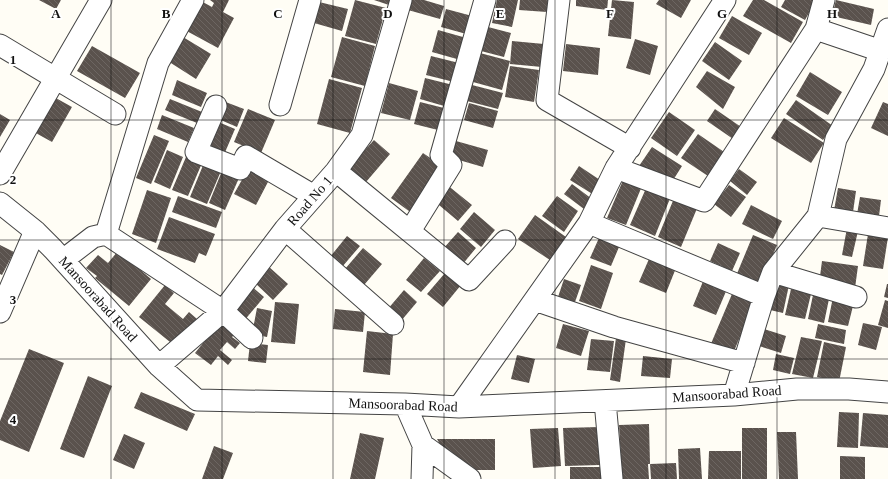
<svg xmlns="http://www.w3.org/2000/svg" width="888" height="479" font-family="'Times New Roman',serif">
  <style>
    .building { fill: url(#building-back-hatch) }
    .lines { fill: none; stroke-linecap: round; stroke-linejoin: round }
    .minor-casing { stroke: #444; stroke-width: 23 }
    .minor { stroke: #fff; stroke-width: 21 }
    .grid { fill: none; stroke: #111; stroke-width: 1; stroke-opacity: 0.55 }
    .labels { text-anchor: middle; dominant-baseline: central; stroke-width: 4; stroke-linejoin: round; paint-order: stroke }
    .street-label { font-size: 14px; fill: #111; stroke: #fff }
    .grid-label { font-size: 13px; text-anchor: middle; font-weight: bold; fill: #111; stroke: #fff; stroke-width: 4; stroke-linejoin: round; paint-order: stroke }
  </style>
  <defs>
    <pattern id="building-back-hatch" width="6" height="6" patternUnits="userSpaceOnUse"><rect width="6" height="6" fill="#5a524d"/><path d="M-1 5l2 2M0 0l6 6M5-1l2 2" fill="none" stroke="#6d6662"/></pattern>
  </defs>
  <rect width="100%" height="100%" fill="#fffdf5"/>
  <!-- building -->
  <path class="building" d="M 39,0 L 61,0 L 56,9 Z
    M 199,0 L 212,7 L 214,3 L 210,0 L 229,0 L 223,12 L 234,18 L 218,48 L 183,29 Z
    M 355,0 L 386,8 L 376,44 L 345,36 Z
    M 374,0 L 391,0 L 389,5 Z
    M 411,0 L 424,0 L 444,6 L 440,19 L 408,10 Z
    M 497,0 L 518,0 L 512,27 L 492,23 Z
    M 520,0 L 548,0 L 547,12 L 519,10 Z
    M 576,0 L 608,0 L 607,10 L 576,6 Z
    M 612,0 L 634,2 L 631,39 L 608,36 Z
    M 659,0 L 691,0 L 681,18 L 656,4 Z
    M 753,0 L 764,0 L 803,22 L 791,43 L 743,16 Z
    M 785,0 L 816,0 L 805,20 L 781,7 Z
    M 836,0 L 874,9 L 871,25 L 832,16 Z
    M 319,2 L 348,9 L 342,31 L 314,23 Z
    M 446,9 L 476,17 L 470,35 L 441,27 Z
    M 732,16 L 762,33 L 749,55 L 719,38 Z
    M 488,27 L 511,33 L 504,57 L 481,51 Z
    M 438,30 L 470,39 L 464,61 L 432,52 Z
    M 178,34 L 211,54 L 196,79 L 163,58 Z
    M 342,37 L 375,46 L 365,86 L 331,77 Z
    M 635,39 L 658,46 L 650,75 L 626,68 Z
    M 512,41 L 544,44 L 542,67 L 510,64 Z
    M 715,42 L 742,61 L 729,80 L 702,61 Z
    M 566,44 L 600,48 L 598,75 L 563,71 Z
    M 92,46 L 140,73 L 125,98 L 77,71 Z
    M 480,53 L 510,61 L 502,90 L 473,82 Z
    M 431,56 L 463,64 L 458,83 L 426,75 Z
    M 510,66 L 539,70 L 534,102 L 505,97 Z
    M 707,71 L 735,87 L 723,109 L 696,87 Z
    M 810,72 L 842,92 L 828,115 L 796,96 Z
    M 425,78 L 457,86 L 451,108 L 420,99 Z
    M 329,79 L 362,88 L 350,133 L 317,124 Z
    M 177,80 L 207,93 L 201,107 L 172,95 Z
    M 389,83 L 418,91 L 410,120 L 381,113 Z
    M 472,85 L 503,93 L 498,109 L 467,101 Z
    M 54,97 L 72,107 L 52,142 L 34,132 Z
    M 170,99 L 202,112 L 197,123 L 165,110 Z
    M 796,100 L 833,126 L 823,140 L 786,114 Z
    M 223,101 L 244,109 L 237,127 L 216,118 Z
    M 420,102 L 448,109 L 442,131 L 414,124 Z
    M 883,102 L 888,104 L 888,136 L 871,128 Z
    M 469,103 L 498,111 L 493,128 L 464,120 Z
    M 248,109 L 275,120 L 261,153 L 234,142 Z
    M 715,109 L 744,129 L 736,141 L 707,121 Z
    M 669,112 L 695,130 L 677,156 L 651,138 Z
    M 0,114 L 10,120 L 0,137 Z
    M 162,115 L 194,128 L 188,142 L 157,129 Z
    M 784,118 L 824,143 L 811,163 L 771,138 Z
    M 216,121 L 235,129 L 223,157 L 204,150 Z
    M 698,134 L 727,154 L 711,178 L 681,158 Z
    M 154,135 L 169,141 L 151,184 L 136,178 Z
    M 374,140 L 390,154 L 366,182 L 349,167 Z
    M 456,141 L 488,150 L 483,167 L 452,158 Z
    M 652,147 L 682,166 L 670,185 L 639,166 Z
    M 167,150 L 183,157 L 170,189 L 154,182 Z
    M 423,153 L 445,168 L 413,214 L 391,198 Z
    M 186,157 L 202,163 L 188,196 L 172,190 Z
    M 204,163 L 221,171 L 207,204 L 190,197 Z
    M 579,166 L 603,182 L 594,195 L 570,180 Z
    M 248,169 L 269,180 L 256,205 L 234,194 Z
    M 739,169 L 757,182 L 747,195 L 730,181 Z
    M 222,171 L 239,178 L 225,210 L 209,203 Z
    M 624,178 L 642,186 L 626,225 L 607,218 Z
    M 446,184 L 472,205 L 458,221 L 433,200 Z
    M 572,184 L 592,199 L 584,209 L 564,194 Z
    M 729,185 L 746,197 L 731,217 L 714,204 Z
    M 647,186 L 671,196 L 655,236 L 630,225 Z
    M 838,188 L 856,191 L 852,219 L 833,216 Z
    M 147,190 L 171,198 L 156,243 L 132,234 Z
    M 178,196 L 222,212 L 216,228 L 172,212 Z
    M 557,196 L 578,211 L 564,232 L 542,216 Z
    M 675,196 L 698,206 L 681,247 L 658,237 Z
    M 860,197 L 881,200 L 878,224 L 856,220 Z
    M 751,205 L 782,221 L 773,239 L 742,224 Z
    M 474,212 L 495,230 L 481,247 L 460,229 Z
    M 535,215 L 566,237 L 550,260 L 518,239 Z
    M 169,217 L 215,234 L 206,256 L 199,253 L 195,263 L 157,249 Z
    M 847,228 L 858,231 L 852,257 L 842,255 Z
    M 458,232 L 476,248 L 462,265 L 443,249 Z
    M 868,234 L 888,237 L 883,269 L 863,266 Z
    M 753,235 L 777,245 L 760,286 L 736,276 Z
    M 347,236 L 360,246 L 342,267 L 330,257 Z
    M 599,238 L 619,247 L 611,266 L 590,258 Z
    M 718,243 L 740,253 L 732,271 L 710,261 Z
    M 0,245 L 14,252 L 2,275 L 0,274 Z
    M 363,248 L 382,264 L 364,285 L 345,269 Z
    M 118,251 L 151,279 L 129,306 L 95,278 L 97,276 L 86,268 L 98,255 L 108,263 Z
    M 652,252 L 678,263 L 666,293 L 639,282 Z
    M 424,258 L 440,271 L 421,292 L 406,280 Z
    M 822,261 L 858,266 L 855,288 L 819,284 Z
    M 591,265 L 613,273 L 601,309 L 579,301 Z
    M 268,266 L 288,284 L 273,300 L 254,282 Z
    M 445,273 L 461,285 L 443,307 L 427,294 Z
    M 564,279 L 581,285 L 575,302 L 558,297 Z
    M 704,279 L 727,289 L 716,315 L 693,306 Z
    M 776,282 L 789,285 L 783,313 L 770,310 Z
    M 887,284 L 888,284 L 888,298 L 884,297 Z
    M 165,285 L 174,293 L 165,304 L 183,319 L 189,312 L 197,319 L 175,346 L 139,317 Z
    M 251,286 L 264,297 L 243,322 L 230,311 Z
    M 791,289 L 811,294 L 805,319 L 785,315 Z
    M 404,290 L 417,302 L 401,321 L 387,310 Z
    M 732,294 L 754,303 L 732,356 L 710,346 Z
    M 813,295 L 829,299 L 824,323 L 808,319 Z
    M 833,297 L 854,302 L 848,326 L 828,322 Z
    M 885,300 L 888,301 L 888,328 L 878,325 Z
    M 275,302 L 299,304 L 295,344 L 271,342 Z
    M 257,308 L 272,311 L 267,337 L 252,334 Z
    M 335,309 L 365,312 L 363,332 L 333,329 Z
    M 221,321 L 236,333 L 232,337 L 240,343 L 235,349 L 227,342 L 220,350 L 232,360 L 228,365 L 218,356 L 211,365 L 195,353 Z
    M 863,323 L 882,327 L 876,350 L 858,345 Z
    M 563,324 L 589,331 L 581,356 L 556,348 Z
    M 818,324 L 846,330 L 844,344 L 815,338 Z
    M 764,329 L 786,336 L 781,353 L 759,346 Z
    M 367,331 L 393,334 L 390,375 L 363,372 Z
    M 801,337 L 822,341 L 813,378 L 792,374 Z
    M 616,338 L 626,339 L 620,382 L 610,380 Z
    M 591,339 L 614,341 L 610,372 L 587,370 Z
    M 824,342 L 846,347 L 839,382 L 817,377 Z
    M 250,343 L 268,345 L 266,363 L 248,361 Z
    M 29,349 L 64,363 L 29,452 L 0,440 L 0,421 Z
    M 776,354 L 794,358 L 790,374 L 773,370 Z
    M 517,355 L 535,359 L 529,383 L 511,379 Z
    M 643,356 L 672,359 L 670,378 L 641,376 Z
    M 88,376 L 112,386 L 84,458 L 60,449 Z
    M 141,392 L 195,414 L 187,431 L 134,408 Z
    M 839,412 L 859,413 L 858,448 L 837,447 Z
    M 863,413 L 888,415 L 888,448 L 860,446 Z
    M 649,424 L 650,464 L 641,464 L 648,464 L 649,479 L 622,479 L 619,425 Z
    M 599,427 L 600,465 L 565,466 L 563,428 Z
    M 558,428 L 561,466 L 533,468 L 530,429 Z
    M 742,428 L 767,428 L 767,479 L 742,479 Z
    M 777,432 L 796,432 L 798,479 L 779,479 Z
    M 360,433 L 384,438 L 375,479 L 350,479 Z
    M 124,434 L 145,443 L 134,469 L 113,460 Z
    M 437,439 L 495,439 L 495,470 L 465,470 L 451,464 Z
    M 214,446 L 233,453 L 223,479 L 202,479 Z
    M 700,448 L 702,479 L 679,479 L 678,449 Z
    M 709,451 L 741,451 L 741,479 L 708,479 Z
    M 840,456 L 865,457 L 865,479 L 840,479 Z
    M 676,463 L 677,479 L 651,479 L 650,464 Z
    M 570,467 L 601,467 L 601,479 L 570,479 Z"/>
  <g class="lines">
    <!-- minor casing -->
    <g class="minor-casing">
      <path id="minor" d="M 559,0 L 547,100 L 630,148
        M 816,29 L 881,51
        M 0,45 L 115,114
        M 280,105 L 310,0
        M 216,106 L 196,152 L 240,169 L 246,156 L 314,196
        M 616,168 L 704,201 L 816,29 L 824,0
        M 336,171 L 469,280 L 505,241
        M 0,174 L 101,0
        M 0,203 L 35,231 L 53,249 L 159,366 L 197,400 L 405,404 L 459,407 L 734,395 L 797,389 L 849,389 L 888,392
        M 818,216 L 888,228
        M 589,223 L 764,296
        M 285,229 L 393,324
        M 410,231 L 451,165 L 441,155 L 485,0
        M 106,234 L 158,63 L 193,0
        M 63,260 L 93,237 L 106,234 L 223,311 L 252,338
        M 773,272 L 856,297
        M 535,300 L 614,327 L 744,363
        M 0,312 L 35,231
        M 159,366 L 223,311 L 285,229 L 336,171 L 362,135 L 401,0
        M 734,395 L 764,296 L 773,272 L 818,216 L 836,139 L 874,69 L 888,29
        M 605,401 L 612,479
        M 405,404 L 423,445 L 470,479
        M 459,407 L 589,223 L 616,168 L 725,0
        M 422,479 L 423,445"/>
    </g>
    <!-- minor -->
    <use href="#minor" class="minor"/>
  </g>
  <!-- grid -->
  <path class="grid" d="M 111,0 L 111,479M 222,0 L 222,479M 333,0 L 333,479M 444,0 L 444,479M 555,0 L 555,479M 666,0 L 666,479M 777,0 L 777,479M 0,120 L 888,120M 0,240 L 888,240M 0,359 L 888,359"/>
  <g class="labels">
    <!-- street labels -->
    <g class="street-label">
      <text transform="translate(310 201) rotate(-49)">Road No 1</text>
      <text transform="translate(98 299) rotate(48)">Mansoorabad Road</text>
      <text transform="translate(727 394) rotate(-4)">Mansoorabad Road</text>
      <text transform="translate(403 405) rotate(2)">Mansoorabad Road</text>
    </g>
  </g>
  <g class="grid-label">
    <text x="56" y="18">A</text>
    <text x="166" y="18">B</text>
    <text x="278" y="18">C</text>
    <text x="388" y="18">D</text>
    <text x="500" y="18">E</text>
    <text x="610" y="18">F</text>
    <text x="722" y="18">G</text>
    <text x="832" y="18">H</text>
    <text x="13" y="64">1</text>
    <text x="13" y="184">2</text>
    <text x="13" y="304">3</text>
    <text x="13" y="424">4</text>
  </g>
</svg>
